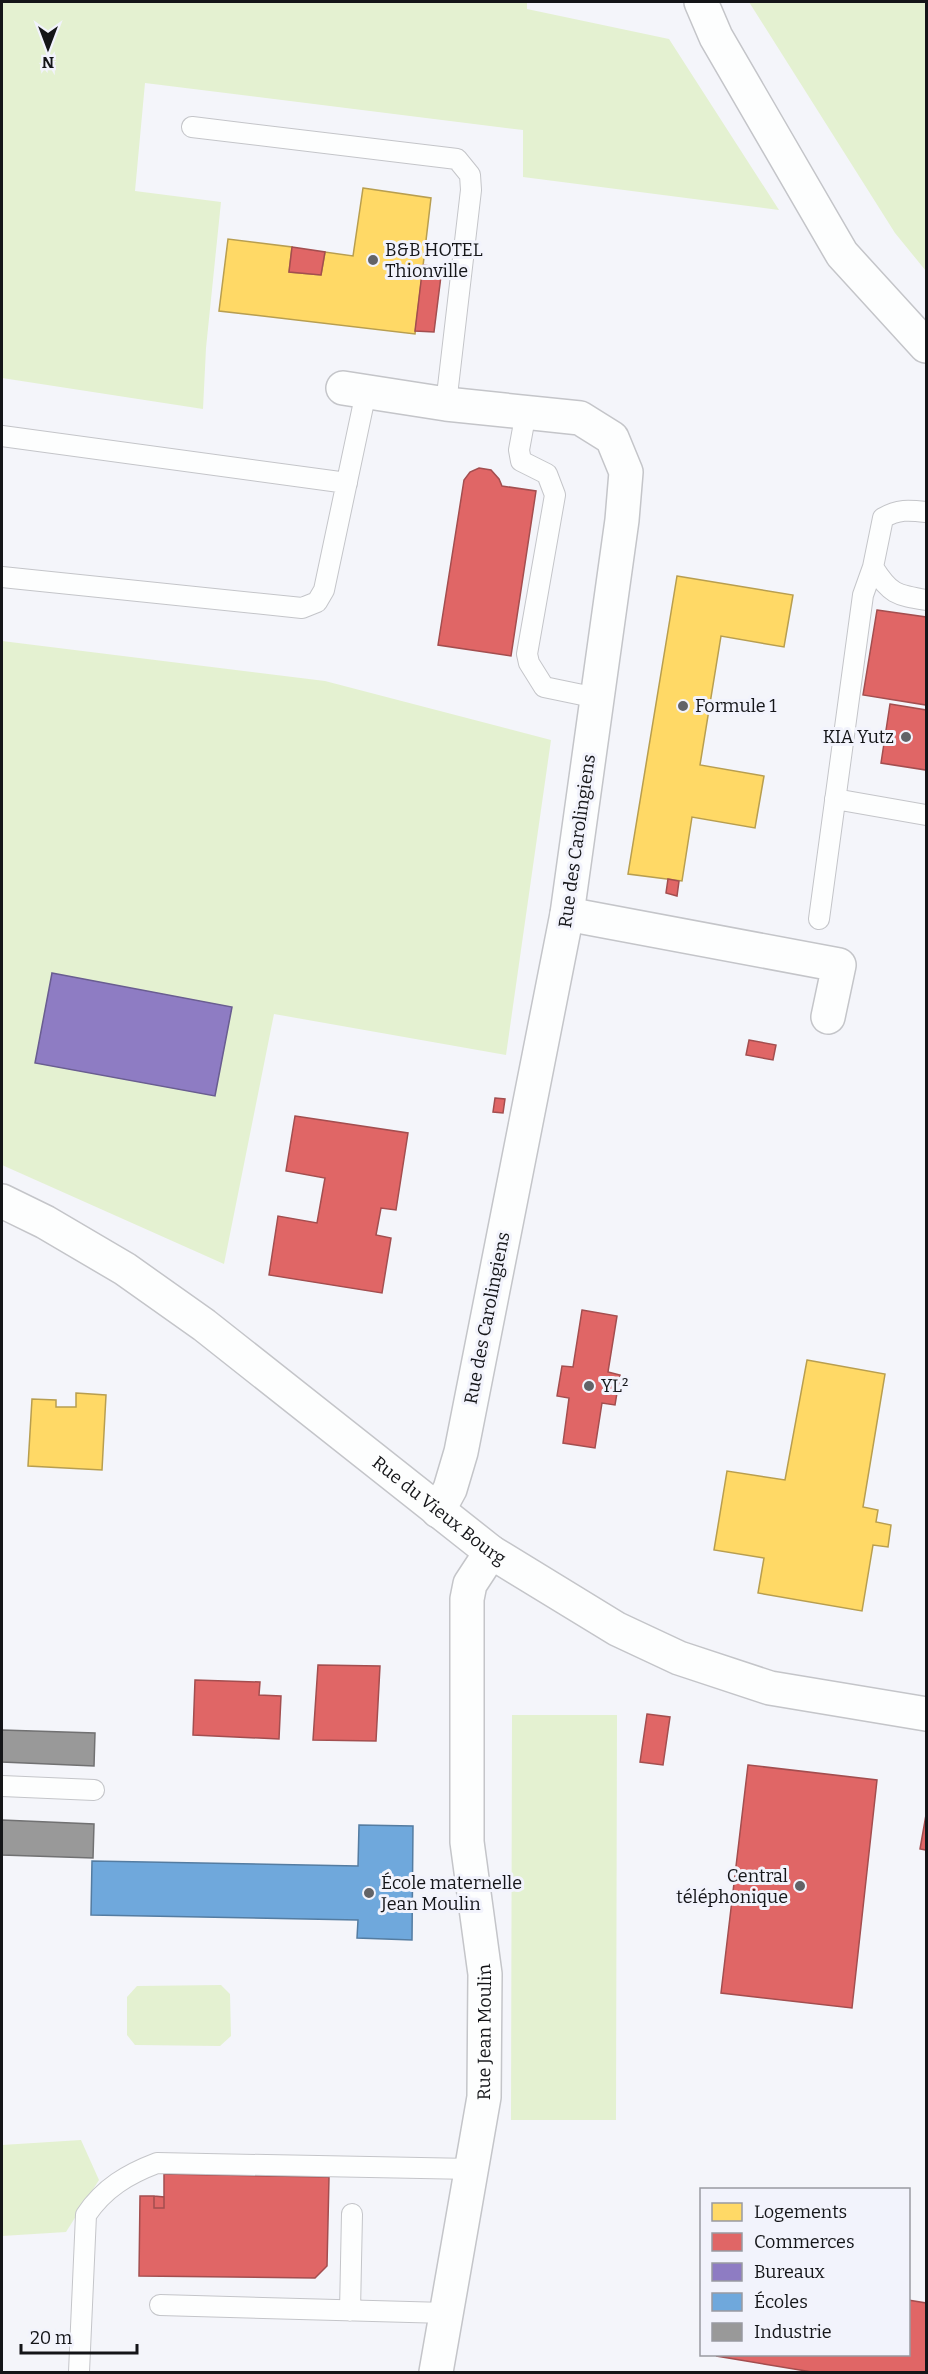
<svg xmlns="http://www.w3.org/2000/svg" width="928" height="2374" font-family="Bitter,serif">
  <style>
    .green { fill: #e4f1d1 }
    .homes { fill: #ffd966; stroke: #b89e4f; stroke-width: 1.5 }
    .shops { fill: #e06666; stroke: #a34e4f; stroke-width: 1.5 }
    .offices { fill: #8e7cc3; stroke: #695d90; stroke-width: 1.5 }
    .schools { fill: #6fa8dc; stroke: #547ca1; stroke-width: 1.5 }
    .industry { fill: #999; stroke: #717172; stroke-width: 1.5 }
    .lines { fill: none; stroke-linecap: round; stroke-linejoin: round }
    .service-casing { stroke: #c4c5c9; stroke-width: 22 }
    .minor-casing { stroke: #c4c5c9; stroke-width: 36 }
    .tertiary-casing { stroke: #c4c5c9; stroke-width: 36 }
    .motorway-casing { stroke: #c4c5c9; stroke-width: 36 }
    .service { stroke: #fdfefe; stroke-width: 20 }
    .minor { stroke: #fdfefe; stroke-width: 33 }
    .tertiary { stroke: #fdfefe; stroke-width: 33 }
    .motorway { stroke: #fdfefe; stroke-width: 33 }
    .poi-dot { fill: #626367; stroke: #f2f3fc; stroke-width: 2 }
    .labels { text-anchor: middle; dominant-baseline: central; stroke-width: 6; stroke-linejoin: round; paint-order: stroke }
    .poi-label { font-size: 18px; fill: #141518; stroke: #f2f3fc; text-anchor: start }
    .street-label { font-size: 18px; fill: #141518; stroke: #f2f3fc }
  </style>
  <rect width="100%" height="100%" fill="#f4f5fa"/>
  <!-- green -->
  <path class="green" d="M 2,2 L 527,2 L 527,9 L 669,39 L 779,210 L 523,177 L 523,130 L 145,83 L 135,191 L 221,202 L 206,348 L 203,409 L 2,378 Z
    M 749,2 L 926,2 L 926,271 L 895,233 Z
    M 2,641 L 325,681 L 551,740 L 506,1055 L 274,1014 L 224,1264 L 2,1165 Z
    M 512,1715 L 617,1715 L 616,2120 L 511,2120 Z
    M 221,1985 L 230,1994 L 231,2036 L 220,2046 L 135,2045 L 127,2035 L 127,1997 L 137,1986 Z
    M 81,2140 L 99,2180 L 66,2232 L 2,2236 L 2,2145 Z"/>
  <!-- homes -->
  <path class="homes" d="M 363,188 L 431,198 L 415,334 L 219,311 L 228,239 L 292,247 L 289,272 L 321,275 L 325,252 L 353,256 Z
    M 677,576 L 793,595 L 784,647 L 721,636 L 700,765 L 764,776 L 755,828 L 692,817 L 682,881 L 628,874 Z
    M 807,1360 L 885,1374 L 863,1507 L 878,1510 L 876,1522 L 891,1525 L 888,1547 L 873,1545 L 862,1611 L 758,1593 L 764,1558 L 714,1550 L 727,1471 L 785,1480 Z
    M 76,1393 L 106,1395 L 102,1470 L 28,1466 L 32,1399 L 56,1400 L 56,1407 L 76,1407 Z"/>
  <!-- shops -->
  <path class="shops" d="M 292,247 L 325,252 L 321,275 L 289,272 Z
    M 423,265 L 442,268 L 434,332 L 415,331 Z
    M 479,468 L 491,470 L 499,479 L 502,486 L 536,491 L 511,656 L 438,645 L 464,480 L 470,472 Z
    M 877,610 L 926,617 L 926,705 L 863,695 Z
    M 890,704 L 926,710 L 926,770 L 881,763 Z
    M 668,879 L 679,881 L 677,896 L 666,893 Z
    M 749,1040 L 776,1045 L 773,1060 L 746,1055 Z
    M 495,1098 L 505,1099 L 503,1113 L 493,1112 Z
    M 295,1116 L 408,1133 L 396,1210 L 381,1208 L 376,1235 L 391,1238 L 382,1293 L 269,1275 L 278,1216 L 317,1223 L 325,1178 L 286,1171 Z
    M 582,1310 L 617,1316 L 608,1372 L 620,1375 L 615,1405 L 602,1403 L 595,1448 L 563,1443 L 569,1398 L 557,1396 L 562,1366 L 573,1367 Z
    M 318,1665 L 380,1666 L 376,1741 L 313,1740 Z
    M 195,1680 L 260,1682 L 259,1695 L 281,1696 L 279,1739 L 193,1735 Z
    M 647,1714 L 670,1717 L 663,1765 L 640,1762 Z
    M 748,1765 L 877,1780 L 852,2008 L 721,1993 Z
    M 926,1815 L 926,1850 L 920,1849 Z
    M 164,2174 L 329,2177 L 327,2266 L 315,2278 L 139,2276 L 140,2196 L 154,2196 L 154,2208 L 164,2208 Z
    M 154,2196 L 164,2197 L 164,2208 L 154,2208 Z
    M 908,2300 L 926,2303 L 926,2372 L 812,2372 L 716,2356 L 908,2354 Z"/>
  <!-- offices -->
  <path class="offices" d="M 52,973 L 232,1007 L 215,1096 L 35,1063 Z"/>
  <!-- schools -->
  <path class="schools" d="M 359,1825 L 413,1826 L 412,1940 L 357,1938 L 358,1920 L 91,1915 L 92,1861 L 358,1866 Z"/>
  <!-- industry -->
  <path class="industry" d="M 2,1730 L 95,1733 L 94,1766 L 2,1762 Z
    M 2,1820 L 94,1824 L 93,1858 L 2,1855 Z"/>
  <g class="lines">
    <!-- service casing -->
    <g class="service-casing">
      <path id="service" d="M 192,127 L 457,159 L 470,175 L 471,190 L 446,404
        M 526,412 L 519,450 L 521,461 L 547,474 L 555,495 L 527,654 L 529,663 L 544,687 L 597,698
        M 2,436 L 347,483
        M 926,512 C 909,510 898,509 883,518 L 873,567 C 890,594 896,595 926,600
        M 2,577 L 302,608 L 317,602 L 324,590 L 366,392
        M 835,799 L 926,815
        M 819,919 L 863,595 L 873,567
        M 2,1786 L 94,1790
        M 160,2305 L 446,2313
        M 350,2311 L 352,2214
        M 79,2372 L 86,2215 C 104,2188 128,2174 157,2163 L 472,2169"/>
    </g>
    <!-- minor casing -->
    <g class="minor-casing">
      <g id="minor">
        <path d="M 343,388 L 446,404 L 580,418 L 612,438 L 626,472 L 622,520 L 567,914 L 461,1452 L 450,1489 L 438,1511"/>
        <path d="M 567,914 L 839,965 L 828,1017"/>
        <path id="s1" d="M 436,2372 L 484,2097 L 485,1974 L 467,1842 L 467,1599 L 470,1584 L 491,1552"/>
      </g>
    </g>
    <!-- tertiary casing -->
    <g class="tertiary-casing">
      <g id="tertiary">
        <path id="s2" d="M 2,1201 L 45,1222 L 125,1269 L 204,1325 L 491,1552 L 617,1629 L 679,1658 L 770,1688 L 926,1714"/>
      </g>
    </g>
    <!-- motorway casing -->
    <g class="motorway-casing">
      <path id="motorway" d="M 701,2 L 716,37 L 842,254 L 926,346"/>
    </g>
    <!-- service -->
    <use href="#service" class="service"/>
    <!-- minor -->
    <use href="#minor" class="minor"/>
    <!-- tertiary -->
    <use href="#tertiary" class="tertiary"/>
    <!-- motorway -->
    <use href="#motorway" class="motorway"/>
  </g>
  <!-- markers -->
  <g class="poi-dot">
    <circle cx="373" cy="260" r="6"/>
    <circle cx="683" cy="706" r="6"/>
    <circle cx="906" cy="737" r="6"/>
    <circle cx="589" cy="1386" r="6"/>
    <circle cx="800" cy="1886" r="6"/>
    <circle cx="369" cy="1893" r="6"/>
  </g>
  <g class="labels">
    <!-- poi labels -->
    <g class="poi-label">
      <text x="385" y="250">B&amp;B HOTEL<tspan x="385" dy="21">Thionville</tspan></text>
      <text x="695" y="706">Formule 1</text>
      <text x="894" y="737" text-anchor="end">KIA Yutz</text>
      <text x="601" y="1386">YL²</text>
      <text x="788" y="1876" text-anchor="end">Central<tspan x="788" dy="21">téléphonique</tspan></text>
      <text x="381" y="1883">École maternelle<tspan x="381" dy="21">Jean Moulin</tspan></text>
    </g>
    <!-- street labels -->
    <g class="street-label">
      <text transform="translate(577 841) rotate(-82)">Rue des Carolingiens</text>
      <text transform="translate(487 1318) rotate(-79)">Rue des Carolingiens</text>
      <text stroke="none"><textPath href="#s2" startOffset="537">Rue du Vieux Bourg</textPath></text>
      <text stroke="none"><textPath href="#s1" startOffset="344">Rue Jean Moulin</textPath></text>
    </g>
  </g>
  <!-- border -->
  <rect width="928" height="2374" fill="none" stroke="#141518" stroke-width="6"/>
  <!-- legend -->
  <rect x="700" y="2188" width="210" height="168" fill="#f2f3fc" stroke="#999aa1" stroke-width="1.5"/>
  <rect x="712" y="2203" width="30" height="18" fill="#ffd966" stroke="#999aa1" stroke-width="1.5"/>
  <text x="754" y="2218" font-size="18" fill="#141518">Logements</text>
  <rect x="712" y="2233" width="30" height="18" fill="#e06666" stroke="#999aa1" stroke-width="1.5"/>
  <text x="754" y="2248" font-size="18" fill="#141518">Commerces</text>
  <rect x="712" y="2263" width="30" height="18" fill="#8e7cc3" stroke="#999aa1" stroke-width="1.5"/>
  <text x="754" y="2278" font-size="18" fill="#141518">Bureaux</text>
  <rect x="712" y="2293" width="30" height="18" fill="#6fa8dc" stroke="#999aa1" stroke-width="1.5"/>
  <text x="754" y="2308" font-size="18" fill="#141518">Écoles</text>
  <rect x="712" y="2323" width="30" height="18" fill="#999999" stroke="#999aa1" stroke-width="1.5"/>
  <text x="754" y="2338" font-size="18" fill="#141518">Industrie</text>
  <!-- north arrow -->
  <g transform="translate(48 48) rotate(180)" stroke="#f2f3fc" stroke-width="4.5" paint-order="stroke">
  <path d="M0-4.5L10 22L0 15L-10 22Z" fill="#141518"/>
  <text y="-9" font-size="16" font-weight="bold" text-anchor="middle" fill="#141518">N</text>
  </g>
  <!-- scale -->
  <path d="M21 2344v9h116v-9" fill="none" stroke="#141518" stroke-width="3"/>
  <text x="30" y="2344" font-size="18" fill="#141518" stroke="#f2f3fc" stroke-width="4.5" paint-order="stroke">20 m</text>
</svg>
